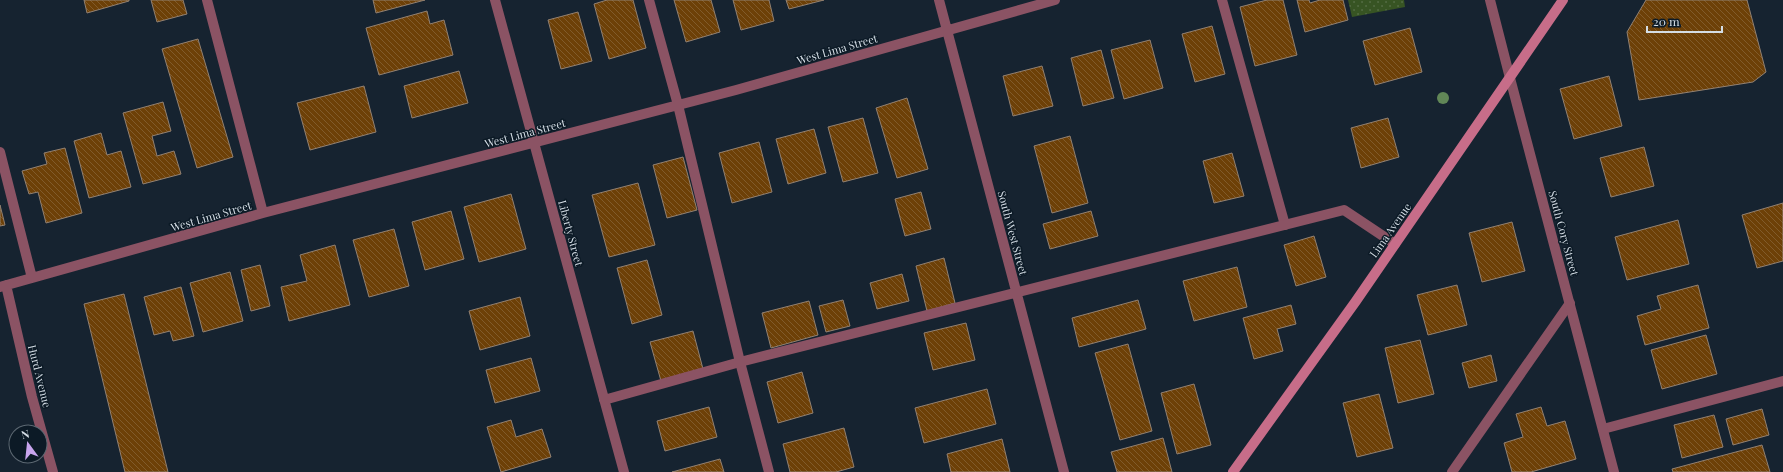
<svg xmlns="http://www.w3.org/2000/svg" width="1783" height="472" font-family="'Playfair Display',serif">
  <style>
    .grass { fill: url(#grass-dots) }
    .building { fill: url(#building-back-hatch); stroke: #928172 }
    .lines { fill: none; stroke-linecap: round; stroke-linejoin: round }
    .service { stroke: #8b5364; stroke-width: 10 }
    .minor { stroke: #8b5364; stroke-width: 10 }
    .tertiary { stroke: #8b5364; stroke-width: 10 }
    .secondary { stroke: #c76d89; stroke-width: 10 }
    .tree { fill: #618757 }
    .labels { text-anchor: middle; dominant-baseline: central; stroke-width: 3; stroke-linejoin: round; paint-order: stroke }
    .street-label { font-size: 11px; fill: #d4dde5; stroke: #0c1a26 }
  </style>
  <defs>
    <pattern id="grass-dots" width="8" height="8" patternUnits="userSpaceOnUse"><rect width="8" height="8" fill="#375423"/><path d="M2 2h.1M6 6h.1" fill="none" stroke="#536c43" stroke-width="1.8" stroke-linecap="round"/></pattern>
    <pattern id="building-back-hatch" width="6" height="6" patternUnits="userSpaceOnUse"><rect width="6" height="6" fill="#6d4007"/><path d="M-1 5l2 2M0 0l6 6M5-1l2 2" fill="none" stroke="#815b2b"/></pattern>
  </defs>
  <rect width="100%" height="100%" fill="#162330"/>
  <!-- grass -->
  <path class="grass" d="M 1348,0 L 1404,0 L 1405,7 L 1352,17 Z"/>
  <!-- building -->
  <path class="building" d="M 84,0 L 129,0 L 129,1 L 87,13 Z
    M 151,0 L 183,0 L 187,14 L 157,22 Z
    M 373,0 L 425,0 L 376,13 Z
    M 607,0 L 633,0 L 646,48 L 609,59 L 594,4 Z
    M 674,0 L 711,0 L 720,32 L 686,42 Z
    M 733,0 L 769,0 L 774,21 L 741,30 Z
    M 786,0 L 824,0 L 789,9 Z
    M 1267,0 L 1283,0 L 1297,55 L 1255,66 L 1240,7 Z
    M 1297,0 L 1309,0 L 1310,3 L 1320,0 L 1343,0 L 1348,20 L 1305,32 Z
    M 1646,0 L 1747,0 L 1766,72 L 1753,82 L 1639,100 L 1627,32 Z
    M 427,11 L 430,24 L 444,20 L 453,55 L 379,75 L 366,28 Z
    M 578,12 L 592,61 L 561,69 L 548,20 Z
    M 1212,26 L 1225,74 L 1195,82 L 1182,34 Z
    M 1410,28 L 1422,72 L 1375,85 L 1363,41 Z
    M 198,39 L 233,157 L 197,168 L 162,49 Z
    M 1150,40 L 1163,88 L 1124,99 L 1111,50 Z
    M 1101,50 L 1114,98 L 1083,106 L 1071,58 Z
    M 1042,66 L 1053,106 L 1013,116 L 1003,76 Z
    M 459,71 L 468,103 L 412,118 L 404,86 Z
    M 1609,76 L 1622,126 L 1574,139 L 1560,89 Z
    M 364,86 L 376,132 L 310,150 L 297,103 Z
    M 907,98 L 928,169 L 897,178 L 876,108 Z
    M 163,102 L 171,131 L 152,136 L 157,156 L 174,151 L 181,174 L 143,184 L 123,113 Z
    M 863,118 L 878,173 L 843,182 L 828,127 Z
    M 1388,118 L 1399,157 L 1361,168 L 1351,128 Z
    M 814,129 L 826,173 L 788,184 L 776,139 Z
    M 101,133 L 107,155 L 121,151 L 131,187 L 89,198 L 74,141 Z
    M 1070,136 L 1088,203 L 1052,213 L 1034,146 Z
    M 759,142 L 772,192 L 732,203 L 719,153 Z
    M 1644,147 L 1654,186 L 1611,197 L 1600,158 Z
    M 65,148 L 82,213 L 46,223 L 38,192 L 29,194 L 22,171 L 47,164 L 44,153 Z
    M 1232,153 L 1244,196 L 1214,203 L 1203,161 Z
    M 683,157 L 697,210 L 667,218 L 653,165 Z
    M 638,183 L 655,245 L 609,257 L 592,195 Z
    M 921,192 L 931,229 L 905,236 L 895,199 Z
    M 511,194 L 526,249 L 479,262 L 464,207 Z
    M 1783,203 L 1783,261 L 1757,268 L 1742,215 Z
    M 0,205 L 5,225 L 0,226 Z
    M 451,211 L 464,259 L 425,270 L 412,222 Z
    M 1091,211 L 1098,236 L 1050,249 L 1043,224 Z
    M 1678,220 L 1689,264 L 1627,280 L 1615,237 Z
    M 1512,222 L 1525,271 L 1482,282 L 1469,233 Z
    M 394,229 L 409,286 L 369,297 L 353,240 Z
    M 1314,236 L 1326,277 L 1296,286 L 1284,245 Z
    M 335,245 L 350,305 L 289,321 L 281,287 L 307,281 L 300,255 Z
    M 944,258 L 955,303 L 927,311 L 916,266 Z
    M 647,260 L 662,315 L 632,324 L 617,268 Z
    M 260,265 L 270,306 L 251,311 L 241,270 Z
    M 1237,267 L 1247,307 L 1194,321 L 1183,281 Z
    M 230,272 L 243,321 L 203,332 L 190,283 Z
    M 902,274 L 909,301 L 877,309 L 870,283 Z
    M 1457,285 L 1467,325 L 1428,335 L 1417,295 Z
    M 1698,285 L 1709,328 L 1645,345 L 1637,316 L 1661,309 L 1657,296 Z
    M 181,287 L 194,336 L 173,341 L 170,331 L 154,335 L 144,297 Z
    M 124,294 L 168,472 L 125,472 L 84,304 Z
    M 520,297 L 530,336 L 480,350 L 469,311 Z
    M 843,300 L 850,326 L 826,332 L 819,306 Z
    M 1138,300 L 1146,329 L 1079,347 L 1072,318 Z
    M 809,301 L 818,335 L 771,348 L 762,313 Z
    M 1291,305 L 1296,324 L 1277,329 L 1283,351 L 1254,359 L 1243,318 Z
    M 966,323 L 975,360 L 933,370 L 924,333 Z
    M 693,331 L 703,369 L 661,381 L 650,342 Z
    M 1706,335 L 1717,374 L 1662,389 L 1651,350 Z
    M 1420,340 L 1434,394 L 1398,403 L 1385,348 Z
    M 1128,344 L 1152,431 L 1120,440 L 1095,353 Z
    M 1491,355 L 1497,381 L 1469,388 L 1462,363 Z
    M 531,358 L 540,391 L 495,403 L 486,370 Z
    M 802,372 L 813,413 L 778,423 L 767,382 Z
    M 1194,384 L 1211,445 L 1177,454 L 1161,393 Z
    M 987,389 L 996,424 L 924,443 L 915,408 Z
    M 1379,394 L 1393,448 L 1357,457 L 1343,403 Z
    M 709,407 L 717,437 L 665,451 L 657,421 Z
    M 1541,407 L 1547,426 L 1565,421 L 1576,459 L 1531,472 L 1512,472 L 1504,443 L 1523,437 L 1516,414 Z
    M 1762,409 L 1769,435 L 1733,445 L 1726,419 Z
    M 1714,415 L 1723,447 L 1682,458 L 1674,425 Z
    M 511,420 L 516,437 L 542,429 L 551,457 L 501,472 L 487,427 Z
    M 844,428 L 854,467 L 836,472 L 790,472 L 783,444 Z
    M 1163,438 L 1172,472 L 1117,472 L 1111,452 Z
    M 1002,439 L 1010,472 L 951,472 L 947,454 Z
    M 1762,445 L 1770,472 L 1673,472 L 1672,469 Z
    M 720,459 L 724,472 L 672,472 Z"/>
  <g class="lines">
    <!-- service -->
    <path class="service" d="M 1222,0 L 1285,225
      M 740,362 L 769,472
      M 1603,429 L 1783,381
      M 1452,472 L 1570,303"/>
    <!-- minor -->
    <path class="minor" d="M 207,0 L 263,213
      M 495,0 L 624,472
      M 649,0 L 678,105 L 740,362
      M 939,0 L 1064,472
      M 1510,78 L 1614,472
      M 0,152 L 32,278
      M 6,285 L 32,397 L 53,472
      M 0,287 L 263,213 L 736,90 L 1055,0
      M 604,400 L 740,362 L 1344,210 L 1395,244"/>
    <!-- tertiary -->
    <path class="tertiary" d="M 1490,0 L 1510,78"/>
    <!-- secondary -->
    <path class="secondary" d="M 1233,472 L 1356,301 L 1563,0"/>
  </g>
  <!-- trees -->
  <circle class="tree" cx="1443" cy="98" r="6"/>
  <g class="labels">
    <!-- street labels -->
    <g class="street-label">
      <text transform="translate(837 49) rotate(-16)">West Lima Street</text>
      <text transform="translate(525 133) rotate(-15)">West Lima Street</text>
      <text transform="translate(211 216) rotate(-16)">West Lima Street</text>
      <text transform="translate(1390 230) rotate(-55)">Lima Avenue</text>
      <text transform="translate(571 233) rotate(75)">Liberty Street</text>
      <text transform="translate(1013 233) rotate(75)">South West Street</text>
      <text transform="translate(1564 233) rotate(75)">South Cory Street</text>
      <text transform="translate(40 376) rotate(76)">Hurd Avenue</text>
    </g>
  </g>
  <!-- north arrow -->
  <g transform="translate(28 444) rotate(345)"><circle r="19" fill="#0c1a26" stroke="#5c6872"/>
  <path d="M0-3L7 15L0 10L-7 15Z" fill="#c8a5ee"/>
  <text y="-6" font-size="11" font-weight="bold" text-anchor="middle" fill="#d4dde5">N</text>
  </g>
  <!-- scale -->
  <path d="M1647 26v6h75v-6" fill="none" stroke="#d4dde5" stroke-width="2"/>
  <text x="1653" y="26" font-size="12" fill="#d4dde5" stroke="#0c1a26" stroke-width="3" paint-order="stroke">20 m</text>
</svg>
